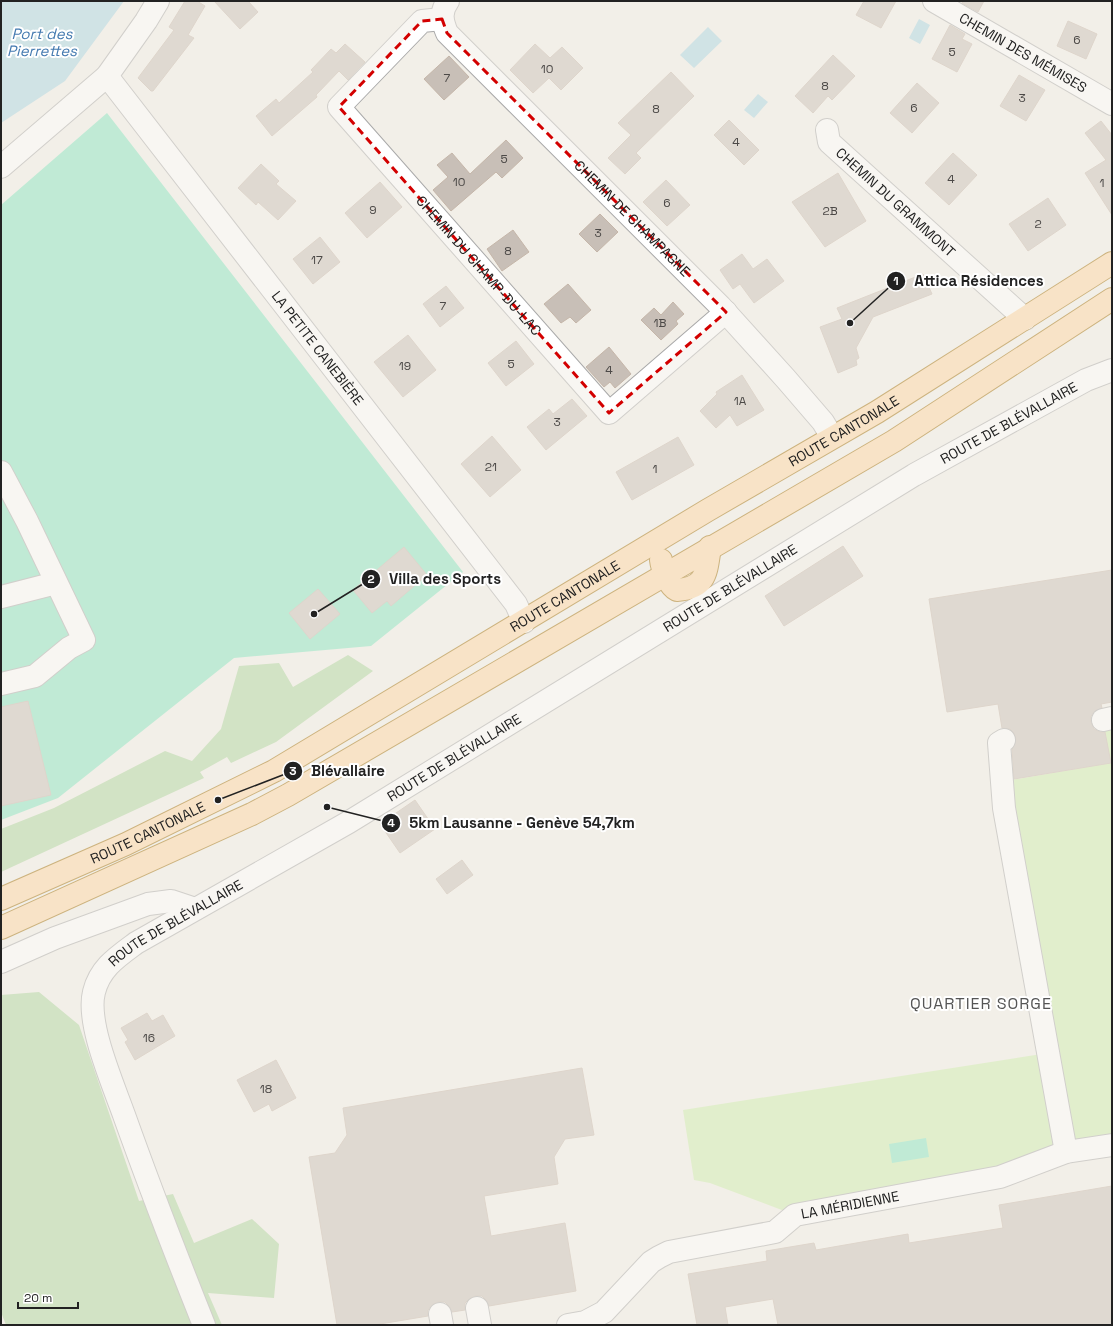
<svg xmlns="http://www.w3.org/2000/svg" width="1113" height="1326" font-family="'Space Grotesk',sans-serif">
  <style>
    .grass { fill: #cdeeac }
    .forest { fill: #abd49b }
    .pitch { fill: #83e5bf }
    .water { fill: #a7d4e2 }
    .building { fill: #c8bfb7; stroke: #c5b6a9 }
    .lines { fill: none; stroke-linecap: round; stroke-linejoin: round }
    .street-casing { stroke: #a9a9a9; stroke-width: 24 }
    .primary-casing { stroke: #9f6b00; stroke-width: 24 }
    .street { stroke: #fff; stroke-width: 22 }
    .primary { stroke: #ffd6a0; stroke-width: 22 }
    .marked { fill: none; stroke: #d30000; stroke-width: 3; stroke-dasharray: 8 5; stroke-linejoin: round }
    .labels { text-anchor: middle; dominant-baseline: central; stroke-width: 4; stroke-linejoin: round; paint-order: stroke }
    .number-label { font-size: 12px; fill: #4c4947 }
    .street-label { font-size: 14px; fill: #222; stroke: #fff }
    .water-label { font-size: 15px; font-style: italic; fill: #447ab0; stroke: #fff }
    .quarter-label { font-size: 16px; letter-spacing: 1px; fill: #555; stroke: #fff }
    .leader { fill: none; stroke: #222; stroke-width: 1.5 }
    .callout-dot { fill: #222; stroke: #fff; stroke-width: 1.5 }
    .mark-label { font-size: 12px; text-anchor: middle; font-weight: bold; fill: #fff }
    .callout-label { font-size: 15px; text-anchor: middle; font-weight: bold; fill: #222; stroke: #fff; stroke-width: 4; stroke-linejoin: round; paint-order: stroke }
  </style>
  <rect width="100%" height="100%" fill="#f2efe8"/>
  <!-- grass -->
  <path class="grass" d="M 1112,718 L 1112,1145 L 795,1215 L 710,1183 L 694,1180 L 683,1110 L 1048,1053 L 1011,780 L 1110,763 L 1103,720 Z"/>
  <!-- forest -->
  <path class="forest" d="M 348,655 L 373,671 L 276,742 L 231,763 L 227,757 L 200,772 L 204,778 L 1,872 L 1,829 L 54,808 L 165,751 L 192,761 L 221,729 L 239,666 L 279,663 L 293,687 Z
    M 39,992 L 79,1025 L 139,1201 L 173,1194 L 194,1243 L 252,1219 L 279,1244 L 274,1298 L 208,1293 L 222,1325 L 6,1325 L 1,1312 L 1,995 Z"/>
  <!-- pitch -->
  <path class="pitch" d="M 107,113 L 463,572 L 371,646 L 234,658 L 58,798 L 1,820 L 1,205 Z
    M 926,1138 L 929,1157 L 892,1163 L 889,1144 Z"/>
  <!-- water -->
  <path class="water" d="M 1,1 L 124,1 L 65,81 L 1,123 Z
    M 919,19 L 930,25 L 920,44 L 909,38 Z
    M 708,27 L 722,41 L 694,68 L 680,55 Z
    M 758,94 L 768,102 L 754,118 L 744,110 Z"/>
  <!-- building -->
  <path class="building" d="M 185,1 L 197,1 L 205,6 L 188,35 L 194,38 L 153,91 L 151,91 L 138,78 L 174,30 L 169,27 Z
    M 214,1 L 248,1 L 258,12 L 240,29 Z
    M 864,1 L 896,1 L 881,28 L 856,15 Z
    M 963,1 L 984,1 L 978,12 L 962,3 Z
    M 1068,21 L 1097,34 L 1086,59 L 1057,46 Z
    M 950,25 L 965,34 L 962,39 L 972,44 L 957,72 L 932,59 Z
    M 345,44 L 365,62 L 348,80 L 339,71 L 316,95 L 317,97 L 272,136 L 256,116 L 276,99 L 279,103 L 313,72 L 311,70 L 331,49 L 336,53 Z
    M 535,44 L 550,58 L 562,47 L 583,68 L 561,90 L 549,78 L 533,93 L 510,70 Z
    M 833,55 L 855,76 L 832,100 L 828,96 L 813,113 L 795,96 Z
    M 449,56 L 469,77 L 444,100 L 424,79 Z
    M 671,72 L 694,96 L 636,153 L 641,158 L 625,174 L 608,158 L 631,135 L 618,123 Z
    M 1019,75 L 1045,90 L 1026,121 L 1000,106 Z
    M 917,83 L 939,103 L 912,133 L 890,113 Z
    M 729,120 L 759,150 L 744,165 L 714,135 Z
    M 1101,121 L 1112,135 L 1112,215 L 1085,173 L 1106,160 L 1085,133 Z
    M 506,140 L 523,158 L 502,178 L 496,172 L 451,211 L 433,190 L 448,177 L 437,165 L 452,153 L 470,174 Z
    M 953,153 L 977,175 L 949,205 L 925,183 Z
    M 261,164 L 279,181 L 276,184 L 296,201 L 278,220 L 258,202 L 256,205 L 238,188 Z
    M 838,173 L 866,221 L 825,247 L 792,202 Z
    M 666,180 L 690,205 L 667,226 L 643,202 Z
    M 380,182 L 402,207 L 367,238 L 345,213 Z
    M 1048,198 L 1066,225 L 1028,251 L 1009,224 Z
    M 600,214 L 618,232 L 597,252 L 579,234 Z
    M 513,230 L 529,252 L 502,271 L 487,249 Z
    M 320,237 L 340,262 L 313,284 L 293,259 Z
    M 742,254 L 753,269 L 767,259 L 784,281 L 754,303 L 740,284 L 733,289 L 720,270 Z
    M 923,274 L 932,294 L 873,317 L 856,348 L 859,358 L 856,360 L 857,365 L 838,373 L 820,327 L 842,319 L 837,308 Z
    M 568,284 L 591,310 L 576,323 L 570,317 L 561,323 L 544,304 Z
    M 446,286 L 464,308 L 440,327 L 423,304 Z
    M 673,302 L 684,314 L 676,321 L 678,324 L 661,340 L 641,320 L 654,308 L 661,315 Z
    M 408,335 L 436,370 L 403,397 L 374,362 Z
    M 516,341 L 534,364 L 506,386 L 488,363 Z
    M 609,347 L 631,374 L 615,388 L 610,382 L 604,387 L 586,367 Z
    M 742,375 L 764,410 L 737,426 L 730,415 L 716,428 L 700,411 L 717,394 L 716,392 Z
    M 572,399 L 587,416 L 546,450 L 527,427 L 549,409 L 553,414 Z
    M 492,436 L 521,470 L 490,497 L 461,464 Z
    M 678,437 L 694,465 L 632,500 L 616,472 Z
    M 843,546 L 863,576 L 784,626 L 765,596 Z
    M 404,547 L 427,575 L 391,606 L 387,601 L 372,613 L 353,590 Z
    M 1112,570 L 1112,702 L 1101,704 L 1102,708 L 1095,711 L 1091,716 L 1091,722 L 1094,729 L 1100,732 L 1105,732 L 1111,763 L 1014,779 L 1012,749 L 1016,739 L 1014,733 L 1010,729 L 1002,728 L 998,704 L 947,712 L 929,599 Z
    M 318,589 L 340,614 L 310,639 L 289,613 Z
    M 28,701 L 51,795 L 1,806 L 1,707 Z
    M 415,800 L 435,829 L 400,853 L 380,824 Z
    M 462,860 L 473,875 L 447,894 L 436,879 Z
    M 147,1013 L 152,1021 L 163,1015 L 175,1036 L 135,1060 L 125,1042 L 128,1040 L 121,1028 Z
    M 276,1060 L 296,1098 L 272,1111 L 269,1104 L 254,1112 L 237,1080 Z
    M 582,1068 L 594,1135 L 565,1139 L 554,1157 L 558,1184 L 484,1196 L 491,1236 L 565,1223 L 576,1291 L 489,1306 L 486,1300 L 482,1296 L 475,1296 L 469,1299 L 465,1303 L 465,1310 L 452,1312 L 449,1306 L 445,1302 L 438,1302 L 432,1305 L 428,1310 L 428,1316 L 374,1325 L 337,1325 L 309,1157 L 335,1153 L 347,1135 L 343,1108 Z
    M 1112,1186 L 1112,1325 L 778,1325 L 773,1299 L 725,1307 L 728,1325 L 697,1325 L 688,1274 L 767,1261 L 766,1251 L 814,1243 L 816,1250 L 908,1234 L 909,1243 L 1003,1228 L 999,1205 Z"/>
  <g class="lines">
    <!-- street casing -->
    <g class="street-casing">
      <g id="street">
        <path id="s1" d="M 448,1 C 440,12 442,21 447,33 L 720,306 L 786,379 L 823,422 L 832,437"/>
        <path id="s2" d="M 934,1 L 1112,104"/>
        <path id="s3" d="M 442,19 L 422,21 L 339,107 L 609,413 L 726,312"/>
        <path id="s4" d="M 107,76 L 516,604 L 524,622"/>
        <path id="s5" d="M 827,130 L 829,142 L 1025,319"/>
        <path d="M 1,167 L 107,76 L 146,21 L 158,1"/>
        <path d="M 1,472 L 27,521 L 84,640 L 69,648 L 35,676 L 1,684"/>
        <path d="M 1,597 L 56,583"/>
        <path d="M 1103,720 L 1112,718"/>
        <path d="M 1004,740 L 999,743 L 1004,808 L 1066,1152"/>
        <path d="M 1,962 L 55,938 L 148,904 L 171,901 L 195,909"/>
        <path d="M 477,1308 L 480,1325"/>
        <path d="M 440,1314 L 442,1325"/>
        <path id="s6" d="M 204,1325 C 176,1255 149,1185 124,1115 C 113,1084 86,1023 94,992 C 100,968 117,957 136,943 L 349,822 L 914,475 L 1086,380 L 1112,370"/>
        <path id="s7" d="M 568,1325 L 585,1322 L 604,1312 L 651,1262 L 659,1257 L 669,1252 L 775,1232 L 795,1215 L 1000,1177 L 1066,1152 L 1112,1145"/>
      </g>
    </g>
    <!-- primary casing -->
    <g class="primary-casing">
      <g id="primary">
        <path d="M 661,560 C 662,569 669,586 677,590 C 707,588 706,572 710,547"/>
        <path id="s8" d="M 1,899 L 126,844 L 274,771 L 708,510 L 877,412 L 1112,263"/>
        <path d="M 1,928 L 252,814 L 288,795 L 894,441 L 1112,299"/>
      </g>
    </g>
    <!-- street -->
    <use href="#street" class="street"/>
    <!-- primary -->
    <use href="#primary" class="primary"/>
  </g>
  <!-- marked area -->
  <path d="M0 0H1113V1326H0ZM 442,19 L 447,33 L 726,312 L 609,413 L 339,107 L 422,21 Z" fill="#f2efe8" fill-opacity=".55" fill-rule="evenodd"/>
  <path class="marked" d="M 442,19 L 447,33 L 726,312 L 609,413 L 339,107 L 422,21 Z"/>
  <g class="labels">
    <!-- number labels -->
    <g class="number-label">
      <text x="1077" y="40">6</text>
      <text x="952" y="52">5</text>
      <text x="547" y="69">10</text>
      <text x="447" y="78">7</text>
      <text x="825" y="86">8</text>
      <text x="1022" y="98">3</text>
      <text x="914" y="108">6</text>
      <text x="656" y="109">8</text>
      <text x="736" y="142">4</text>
      <text x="504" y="159">5</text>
      <text x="951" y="179">4</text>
      <text x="459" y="182">10</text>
      <text x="1102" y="183">1</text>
      <text x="667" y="203">6</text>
      <text x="373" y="210">9</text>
      <text x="830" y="211">2B</text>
      <text x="1038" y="224">2</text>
      <text x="598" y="233">3</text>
      <text x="508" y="251">8</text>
      <text x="317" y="260">17</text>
      <text x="443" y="306">7</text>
      <text x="660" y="323">1B</text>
      <text x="511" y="364">5</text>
      <text x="405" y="366">19</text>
      <text x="609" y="370">4</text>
      <text x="740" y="401">1A</text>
      <text x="557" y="422">3</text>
      <text x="491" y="467">21</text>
      <text x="655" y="469">1</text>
      <text x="149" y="1038">16</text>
      <text x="266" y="1089">18</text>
    </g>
    <!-- street labels -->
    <g class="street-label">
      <text stroke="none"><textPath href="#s2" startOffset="103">CHEMIN DES MÉMISES</textPath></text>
      <text stroke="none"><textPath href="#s5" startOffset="102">CHEMIN DU GRAMMONT</textPath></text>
      <text stroke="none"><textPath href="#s1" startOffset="296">CHEMIN DE CHAMPAGNE</textPath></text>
      <text stroke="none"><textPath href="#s3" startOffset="351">CHEMIN DU CHAMP-DU-LAC</textPath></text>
      <text stroke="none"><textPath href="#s4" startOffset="344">LA PETITE CANEBIÈRE</textPath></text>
      <text stroke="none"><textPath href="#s6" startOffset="1435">ROUTE DE BLÉVALLAIRE</textPath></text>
      <text stroke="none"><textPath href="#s8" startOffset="965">ROUTE CANTONALE</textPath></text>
      <text stroke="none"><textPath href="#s6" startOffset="1111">ROUTE DE BLÉVALLAIRE</textPath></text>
      <text stroke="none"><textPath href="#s8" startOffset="641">ROUTE CANTONALE</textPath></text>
      <text stroke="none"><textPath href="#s6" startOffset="787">ROUTE DE BLÉVALLAIRE</textPath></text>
      <text stroke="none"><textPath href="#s8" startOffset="161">ROUTE CANTONALE</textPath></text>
      <text stroke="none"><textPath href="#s6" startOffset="463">ROUTE DE BLÉVALLAIRE</textPath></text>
      <text stroke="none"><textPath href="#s7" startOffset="318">LA MÉRIDIENNE</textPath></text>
    </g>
    <!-- water labels -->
    <g class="water-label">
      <text x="42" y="33">Port des<tspan x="42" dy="17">Pierrettes</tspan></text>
    </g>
    <!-- quarter labels -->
    <g class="quarter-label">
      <text x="981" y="1003">QUARTIER SORGE</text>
    </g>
  </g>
  <!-- callouts -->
  <path class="leader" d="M850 323L896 281M314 614L371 579M218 800L293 771M327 807L391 823"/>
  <g class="callout-dot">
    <circle cx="850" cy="323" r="4"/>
    <circle cx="314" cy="614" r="4"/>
    <circle cx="218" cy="800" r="4"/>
    <circle cx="327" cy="807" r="4"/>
    <circle cx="896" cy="281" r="10"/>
    <circle cx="371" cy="579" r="10"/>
    <circle cx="293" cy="771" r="10"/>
    <circle cx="391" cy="823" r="10"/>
  </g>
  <g class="mark-label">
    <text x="896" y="285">1</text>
    <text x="371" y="583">2</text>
    <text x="293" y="775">3</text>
    <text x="391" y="827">4</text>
  </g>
  <g class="callout-label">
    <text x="979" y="286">Attica Résidences</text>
    <text x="445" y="584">Villa des Sports</text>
    <text x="348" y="776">Blévallaire</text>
    <text x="522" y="828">5km Lausanne - Genève 54,7km</text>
  </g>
  <!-- border -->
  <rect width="1113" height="1326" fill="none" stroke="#222222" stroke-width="4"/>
  <!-- scale -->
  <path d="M18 1302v6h60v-6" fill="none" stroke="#222222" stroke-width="2"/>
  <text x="24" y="1302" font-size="12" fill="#222222" stroke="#ffffff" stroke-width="3" paint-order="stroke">20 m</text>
</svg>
